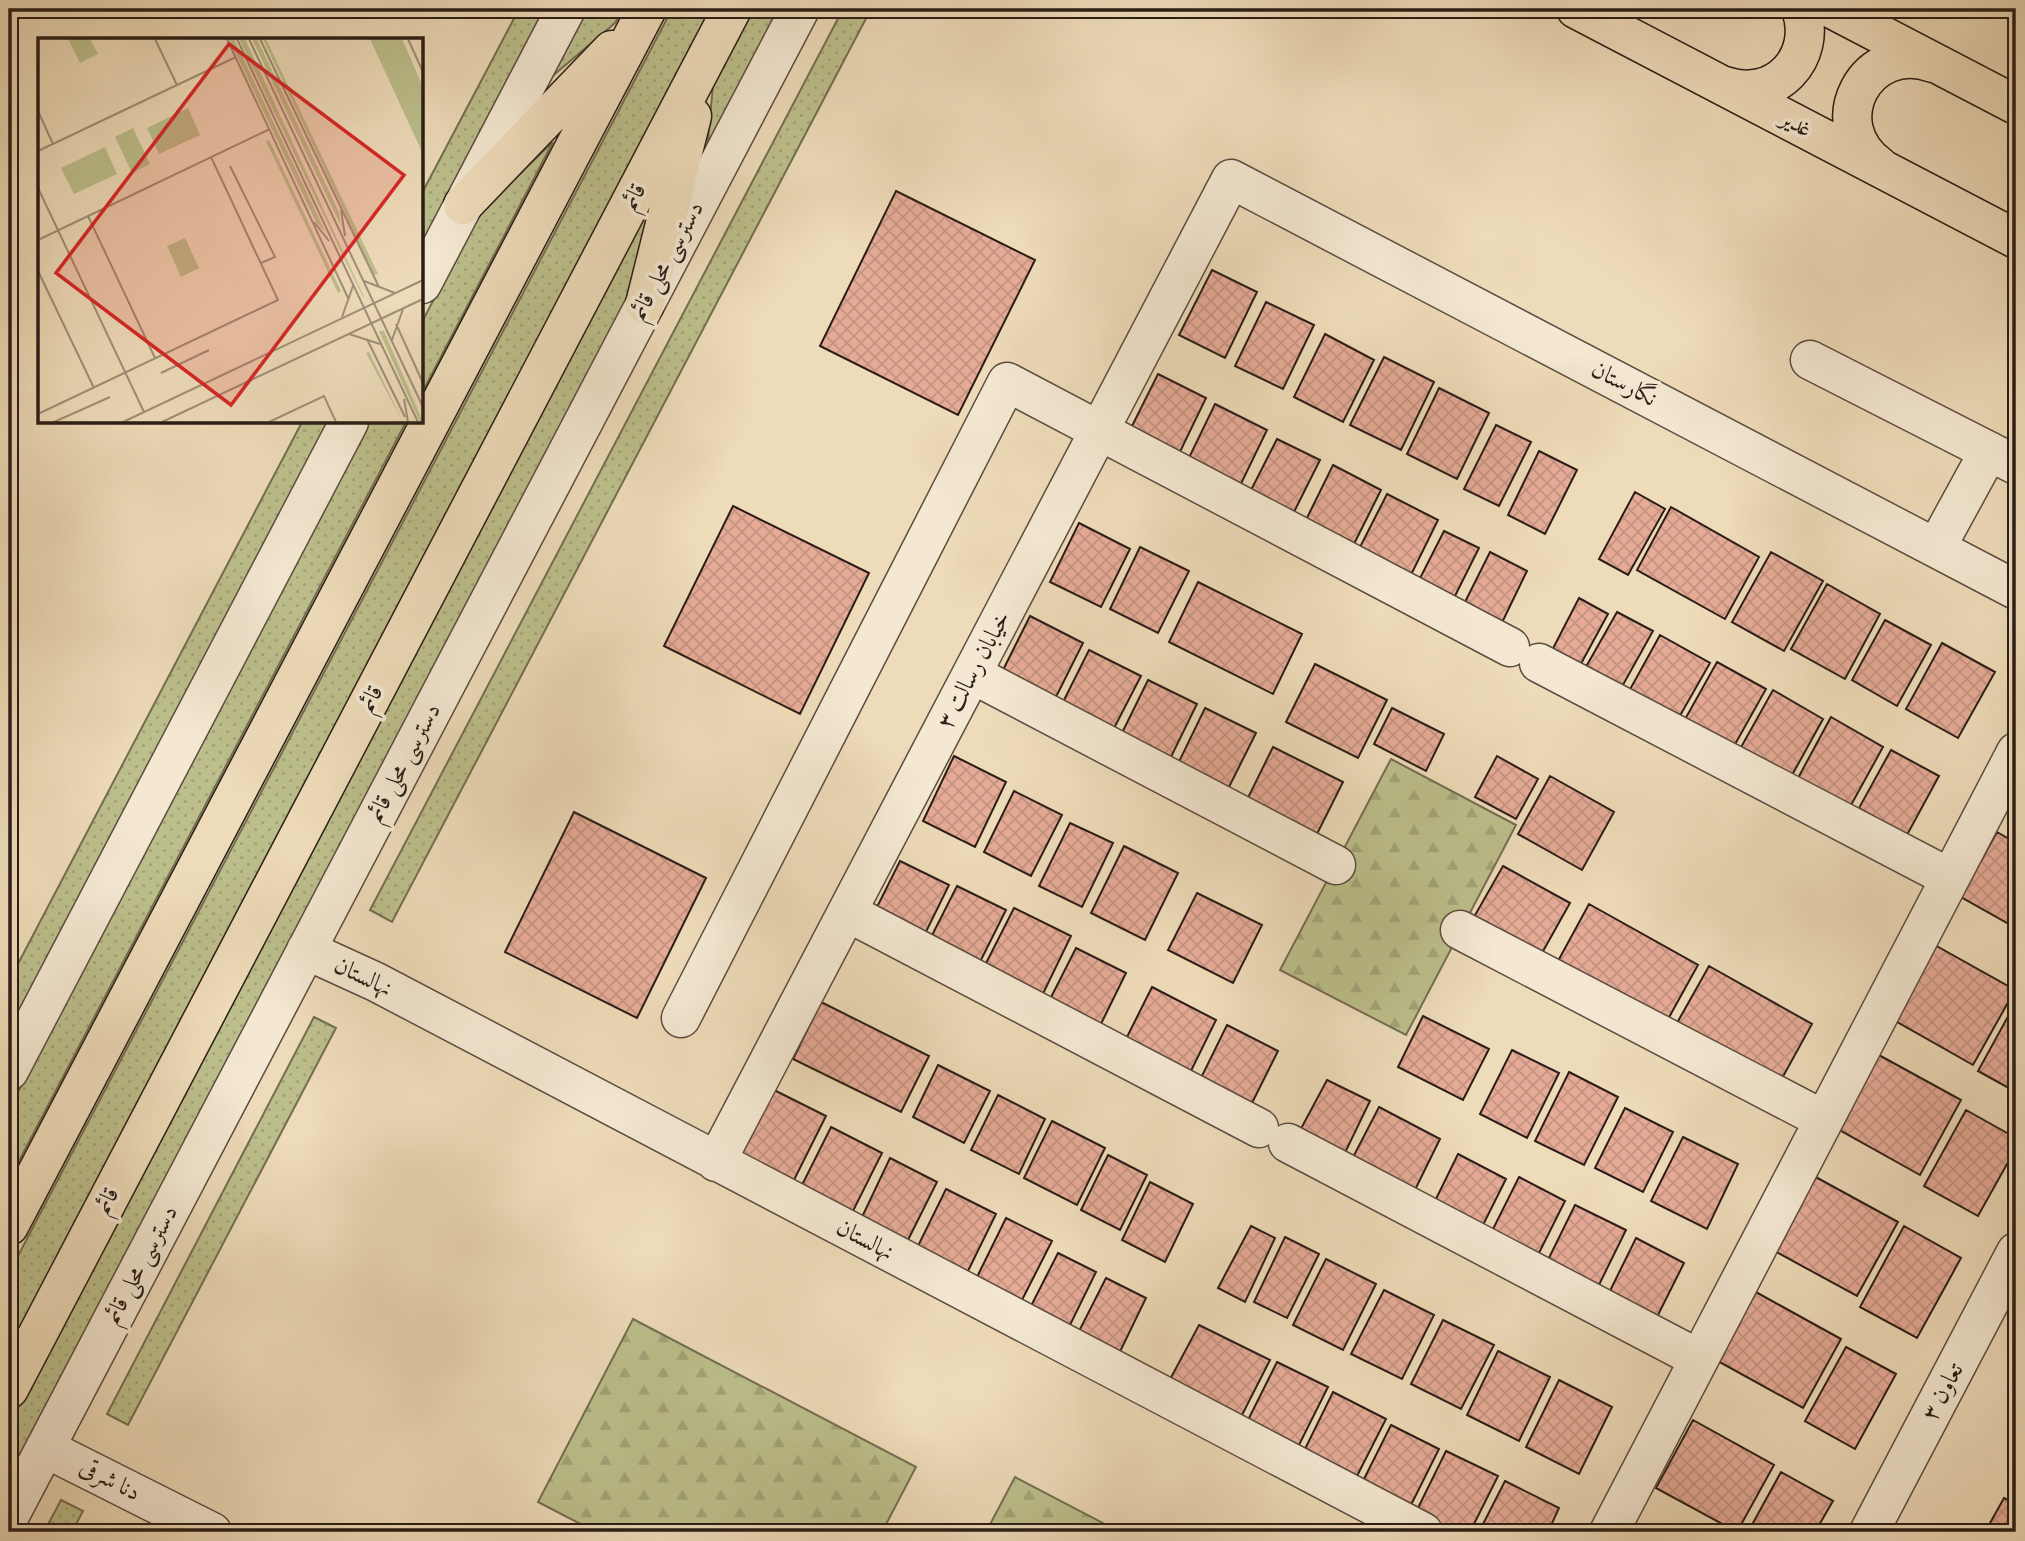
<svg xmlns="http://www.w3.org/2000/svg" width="2025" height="1541" font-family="'Libre Bodoni',Amiri,serif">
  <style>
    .grass { fill: url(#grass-dots); stroke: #736e51; stroke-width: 2 }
    .forest { fill: url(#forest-firs); stroke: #736e51; stroke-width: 2 }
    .building { fill: url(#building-cross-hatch); stroke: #2a1d16; stroke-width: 2 }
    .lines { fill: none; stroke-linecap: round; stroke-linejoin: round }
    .minor-casing { stroke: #5b4c3f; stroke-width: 41 }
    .major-casing { stroke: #2a1d16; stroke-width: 41 }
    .minor { stroke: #f4e8d2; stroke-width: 38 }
    .major { stroke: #eedbb9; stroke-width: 38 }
    .labels { text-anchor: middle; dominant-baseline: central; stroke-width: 7; stroke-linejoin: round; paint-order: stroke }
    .street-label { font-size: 24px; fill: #2a1d16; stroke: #f4e8d2 }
    .inset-road { fill: none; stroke: #a08f78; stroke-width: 2 }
    .view { fill: #d62828; fill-opacity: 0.15; stroke: #d62828; stroke-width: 3.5 }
    .inset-edge { fill: none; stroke: #2a1d16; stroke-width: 3.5 }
  </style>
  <defs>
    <pattern id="grass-dots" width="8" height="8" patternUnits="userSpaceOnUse" patternTransform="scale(1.75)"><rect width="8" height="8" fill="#bcbf8c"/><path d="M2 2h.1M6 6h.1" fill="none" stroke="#a2a478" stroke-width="1.8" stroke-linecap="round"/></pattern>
    <pattern id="forest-firs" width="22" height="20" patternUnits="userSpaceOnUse" patternTransform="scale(1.75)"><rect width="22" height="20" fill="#bcbf8c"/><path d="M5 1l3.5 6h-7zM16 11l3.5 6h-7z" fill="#a2a478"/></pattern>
    <pattern id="building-cross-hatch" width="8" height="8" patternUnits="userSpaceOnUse" patternTransform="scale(1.75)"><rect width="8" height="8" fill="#e6ab97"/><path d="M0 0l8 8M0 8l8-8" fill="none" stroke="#c59381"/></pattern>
  </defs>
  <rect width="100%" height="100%" fill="#eedbb9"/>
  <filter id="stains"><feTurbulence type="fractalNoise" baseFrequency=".00286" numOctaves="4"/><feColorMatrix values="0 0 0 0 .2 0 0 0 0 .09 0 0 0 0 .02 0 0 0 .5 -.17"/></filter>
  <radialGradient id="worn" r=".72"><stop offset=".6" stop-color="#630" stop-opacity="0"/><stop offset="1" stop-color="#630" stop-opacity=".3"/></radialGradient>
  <!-- grass -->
  <path class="grass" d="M 519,9 L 546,9 L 422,246 L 422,193 Z
    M 586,9 L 623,9 L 615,23 L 549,79 Z
    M 672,9 L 718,9 L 9,1361 L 9,1273 Z
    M 748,9 L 785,9 L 706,161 L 714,74 Z
    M 843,9 L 871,9 L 392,922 L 370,910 Z
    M 553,142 L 422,393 L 422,322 L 480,211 Z
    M 653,197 L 638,297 L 9,1496 L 9,1425 Z
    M 302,422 L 330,422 L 9,1034 L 9,981 Z
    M 369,422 L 406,422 L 9,1180 L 9,1109 Z
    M 314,1017 L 336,1028 L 128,1425 L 107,1414 Z
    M 61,1500 L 83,1511 L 72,1532 L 44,1532 Z"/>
  <!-- forest -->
  <path class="forest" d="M 1391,759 L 1516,825 L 1406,1035 L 1280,970 Z
    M 633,1319 L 916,1467 L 882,1532 L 596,1532 L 538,1502 Z
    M 1015,1477 L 1120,1532 L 986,1532 Z"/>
  <!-- building -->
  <path class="building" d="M 896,191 L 1035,260 L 958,415 L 820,346 Z
    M 1212,270 L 1257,292 L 1225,358 L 1179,335 Z
    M 1266,302 L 1314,325 L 1283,389 L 1235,366 Z
    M 1325,334 L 1374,360 L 1343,422 L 1294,397 Z
    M 1384,357 L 1434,382 L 1401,450 L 1350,425 Z
    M 1158,374 L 1206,398 L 1178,456 L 1129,432 Z
    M 1439,388 L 1489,413 L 1457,479 L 1407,454 Z
    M 1215,404 L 1267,430 L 1237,492 L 1185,466 Z
    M 1496,425 L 1531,442 L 1499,506 L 1464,489 Z
    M 1277,439 L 1320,460 L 1291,518 L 1248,496 Z
    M 1539,451 L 1577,470 L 1545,534 L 1508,515 Z
    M 1333,465 L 1381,490 L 1351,550 L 1303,526 Z
    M 1635,492 L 1665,509 L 1628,575 L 1599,559 Z
    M 1387,494 L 1438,520 L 1409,579 L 1357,553 Z
    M 733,506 L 869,573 L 800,714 L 664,646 Z
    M 1671,507 L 1759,557 L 1725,619 L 1637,570 Z
    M 1079,523 L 1130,549 L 1101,607 L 1050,582 Z
    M 1444,531 L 1479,548 L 1450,606 L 1415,588 Z
    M 1140,547 L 1189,571 L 1158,633 L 1110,609 Z
    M 1490,552 L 1527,571 L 1497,633 L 1459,614 Z
    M 1771,552 L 1823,581 L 1784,651 L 1732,622 Z
    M 1198,582 L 1302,634 L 1273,694 L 1169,642 Z
    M 1827,584 L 1880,614 L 1845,679 L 1791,649 Z
    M 1579,598 L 1608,614 L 1576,673 L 1548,658 Z
    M 1617,612 L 1653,631 L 1619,692 L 1583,672 Z
    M 1030,616 L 1083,643 L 1050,709 L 997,682 Z
    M 1885,620 L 1931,645 L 1897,706 L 1852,680 Z
    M 1660,635 L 1710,663 L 1677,721 L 1628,693 Z
    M 1942,643 L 1995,672 L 1958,738 L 1906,709 Z
    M 1089,650 L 1141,676 L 1110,736 L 1059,710 Z
    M 1717,662 L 1766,689 L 1733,748 L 1684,721 Z
    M 1315,664 L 1387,700 L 1358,758 L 1286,722 Z
    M 1148,680 L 1197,704 L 1167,765 L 1118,741 Z
    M 1773,690 L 1823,719 L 1791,777 L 1740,749 Z
    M 1205,708 L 1256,733 L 1225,795 L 1175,770 Z
    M 1392,708 L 1444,734 L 1426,771 L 1374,744 Z
    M 1831,717 L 1883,747 L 1850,807 L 1798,778 Z
    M 1273,747 L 1343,782 L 1311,846 L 1241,812 Z
    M 1891,750 L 1939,776 L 1907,835 L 1859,808 Z
    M 954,756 L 1006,782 L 975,847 L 923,821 Z
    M 1497,756 L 1538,779 L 1516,819 L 1475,797 Z
    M 1550,776 L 1614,812 L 1582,870 L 1518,834 Z
    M 1014,791 L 1062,815 L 1031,876 L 984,852 Z
    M 574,812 L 706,878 L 637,1018 L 505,952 Z
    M 1070,823 L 1113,843 L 1082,907 L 1039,886 Z
    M 1997,832 L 2016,843 L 2016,928 L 1961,897 Z
    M 1124,846 L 1178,873 L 1145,940 L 1091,913 Z
    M 900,861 L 949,885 L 920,944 L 871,919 Z
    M 1503,866 L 1570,903 L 1537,962 L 1470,924 Z
    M 957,886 L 1006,910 L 974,974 L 925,949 Z
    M 1197,893 L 1262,925 L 1233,983 L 1168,950 Z
    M 1589,904 L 1698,965 L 1667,1021 L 1558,961 Z
    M 1014,908 L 1071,936 L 1039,1002 L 981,973 Z
    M 1933,944 L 2015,990 L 1973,1065 L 1892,1019 Z
    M 1076,948 L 1126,973 L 1097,1032 L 1046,1007 Z
    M 1709,966 L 1812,1024 L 1780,1082 L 1677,1023 Z
    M 1152,987 L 1216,1020 L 1190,1073 L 1125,1041 Z
    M 821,1002 L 929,1056 L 901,1112 L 793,1059 Z
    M 2016,1002 L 2016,1092 L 1978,1071 Z
    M 1423,1016 L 1489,1049 L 1463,1100 L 1398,1067 Z
    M 1227,1025 L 1278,1051 L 1247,1113 L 1196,1088 Z
    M 1512,1050 L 1559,1073 L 1527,1138 L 1480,1114 Z
    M 1877,1054 L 1961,1100 L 1920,1175 L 1836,1128 Z
    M 938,1065 L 990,1091 L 964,1143 L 913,1117 Z
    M 1569,1072 L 1618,1097 L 1584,1165 L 1535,1141 Z
    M 1327,1080 L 1370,1101 L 1342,1159 L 1297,1136 Z
    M 772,1089 L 826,1116 L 794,1180 L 740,1154 Z
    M 998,1095 L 1045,1119 L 1019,1174 L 971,1150 Z
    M 1379,1107 L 1440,1139 L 1413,1194 L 1350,1163 Z
    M 1625,1108 L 1673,1132 L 1643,1192 L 1595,1168 Z
    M 1966,1110 L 2016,1138 L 2016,1148 L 1978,1216 L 1924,1186 Z
    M 1052,1121 L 1105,1148 L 1077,1205 L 1024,1178 Z
    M 831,1127 L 882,1153 L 852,1213 L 801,1187 Z
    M 1683,1137 L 1738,1164 L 1707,1229 L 1651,1201 Z
    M 1458,1154 L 1506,1179 L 1478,1235 L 1430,1211 Z
    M 1108,1155 L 1147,1175 L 1120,1230 L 1081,1210 Z
    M 890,1158 L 937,1182 L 908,1240 L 862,1217 Z
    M 1812,1175 L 1898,1222 L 1857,1296 L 1771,1249 Z
    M 1519,1177 L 1565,1201 L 1533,1265 L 1487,1241 Z
    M 1150,1182 L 1193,1204 L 1165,1262 L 1122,1240 Z
    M 946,1189 L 996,1214 L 967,1273 L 917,1248 Z
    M 1575,1205 L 1626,1230 L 1594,1295 L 1543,1270 Z
    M 1006,1218 L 1052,1241 L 1021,1302 L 976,1279 Z
    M 1251,1226 L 1275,1238 L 1245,1302 L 1218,1288 Z
    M 1904,1226 L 1961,1258 L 1917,1338 L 1860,1307 Z
    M 1285,1237 L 1319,1254 L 1287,1318 L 1254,1302 Z
    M 1636,1238 L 1684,1263 L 1653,1325 L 1605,1301 Z
    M 1058,1253 L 1096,1272 L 1070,1325 L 1031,1306 Z
    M 1326,1259 L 1376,1284 L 1343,1350 L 1293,1325 Z
    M 1106,1278 L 1146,1298 L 1116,1360 L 1075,1339 Z
    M 1384,1290 L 1434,1315 L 1402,1379 L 1351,1354 Z
    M 1754,1291 L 1841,1339 L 1803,1408 L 1716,1360 Z
    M 1443,1320 L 1494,1345 L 1461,1409 L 1411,1384 Z
    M 1199,1325 L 1270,1360 L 1239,1421 L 1167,1385 Z
    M 1846,1347 L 1896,1374 L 1855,1449 L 1805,1421 Z
    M 1498,1351 L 1550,1377 L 1519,1441 L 1467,1415 Z
    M 1277,1362 L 1328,1387 L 1297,1449 L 1246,1424 Z
    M 1559,1380 L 1612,1407 L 1579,1474 L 1526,1447 Z
    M 1333,1392 L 1386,1419 L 1355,1480 L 1303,1453 Z
    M 1693,1420 L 1774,1465 L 1737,1532 L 1656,1488 Z
    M 1391,1425 L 1439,1449 L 1409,1509 L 1361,1485 Z
    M 1446,1451 L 1498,1476 L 1470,1532 L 1451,1532 L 1415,1514 Z
    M 1781,1472 L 1833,1501 L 1815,1532 L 1748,1532 Z
    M 1505,1481 L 1559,1508 L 1548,1532 L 1479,1532 Z
    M 2004,1498 L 2016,1504 L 2016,1532 L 1985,1532 Z"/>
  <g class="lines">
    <!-- minor casing -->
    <g class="minor-casing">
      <path id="minor" d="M 422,284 L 566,9
        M 1810,360 L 2016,465
        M 1936,548 L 1989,451
        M 1539,663 L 1950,878
        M 972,674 L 1336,865
        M 847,912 L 1259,1128
        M 1460,930 L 1824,1120
        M 306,950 L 376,982 L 1423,1532
        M 681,1018 L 1007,382 L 1510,647
        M 9,1071 L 349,422
        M 1288,1143 L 1699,1359
        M 716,1162 L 1231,179 L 2016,590
        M 45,1448 L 212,1532
        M 9,1517 L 800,9
        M 1609,1532 L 2016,752
        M 1869,1532 L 2016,1252"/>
    </g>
    <!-- major casing -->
    <g class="major-casing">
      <path id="major" d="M 1576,9 L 2016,239
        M 1832,9 L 2016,105
        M 1725,86 C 1775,103 1818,58 1801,9
        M 1879,166 C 1821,124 1866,39 1933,63
        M 463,205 L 612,50
        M 645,304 L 692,116
        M 9,1226 L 647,9
        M 9,1389 L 732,9"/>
    </g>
    <!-- minor -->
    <use href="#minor" class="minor"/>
    <!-- major -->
    <use href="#major" class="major"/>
  </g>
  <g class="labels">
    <!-- street labels -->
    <g class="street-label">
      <text transform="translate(1796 124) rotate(28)">غدیر</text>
      <text transform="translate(634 197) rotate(-62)">قائم</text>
      <text transform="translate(667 261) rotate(-62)">دسترسی محلی قائم</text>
      <text transform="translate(1624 384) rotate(28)">نگارستان</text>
      <text transform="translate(974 670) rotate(-62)">خیابان رسالت ۳</text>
      <text transform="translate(371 699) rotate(-62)">قائم</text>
      <text transform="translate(404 763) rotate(-62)">دسترسی محلی قائم</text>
      <text transform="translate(363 977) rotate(26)">نهالستان</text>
      <text transform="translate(107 1201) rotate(-62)">قائم</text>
      <text transform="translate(865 1240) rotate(28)">نهالستان</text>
      <text transform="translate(141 1265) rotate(-62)">دسترسی محلی قائم</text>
      <text transform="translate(1943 1392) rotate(-62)">تعاون ۳</text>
      <text transform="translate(110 1480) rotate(27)">دنا شرقی</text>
    </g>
  </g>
  <!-- overview -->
  <g transform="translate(38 38)">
    <rect width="385" height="385" fill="#eedbb9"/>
    <path d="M 191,1 L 196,1 L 288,195 L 278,184 ZM 201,1 L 207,1 L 326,259 L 325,259 ZM 214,1 L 219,1 L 301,174 L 303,188 ZM 225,1 L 228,1 L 340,236 L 336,237 ZM 231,102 L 303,253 L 300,255 L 228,103 ZM 341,293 L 346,293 L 385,384 L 382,384 ZM 331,314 L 365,384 L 328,315 Z" fill="#bcbf8c"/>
    <path d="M 332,1 L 364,1 L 385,49 L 385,116 ZM 150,70 L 162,97 L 121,116 L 109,90 ZM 95,90 L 112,126 L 94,135 L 77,99 ZM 67,109 L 79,136 L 36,156 L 23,130 ZM 147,200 L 161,230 L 143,239 L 129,208 Z" fill="#bcbf8c"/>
    <path d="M 30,1 L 52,1 L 60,16 L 42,25 Z" fill="#bcbf8c"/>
    <path class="inset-road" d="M 117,1 L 139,47M 189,1 L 311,262M 199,1 L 380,384M 211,1 L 385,369M 222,1 L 341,249M 370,1 L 385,34M 0,73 L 15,106M 0,113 L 198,19M 192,128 L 237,219 L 223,225M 0,150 L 106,374M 303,172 L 307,198M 50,178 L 117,320M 276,184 L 291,203M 0,202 L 232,91M 0,233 L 56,350M 326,243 L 357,255M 304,279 L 315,248M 358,286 L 385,345M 311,296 L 342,306M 329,301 L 367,379M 354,302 L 365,271M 123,335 L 171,312M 366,361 L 370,384M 0,376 L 240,262 L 173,119M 16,384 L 72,359M 85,384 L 385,242M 124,384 L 385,261M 231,384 L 286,358 L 298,384"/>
    <path class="view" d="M 191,6 L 366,137 L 193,367 L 18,235 Z"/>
    <rect width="385" height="385" class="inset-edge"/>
  </g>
  <!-- margin -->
  <rect width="2025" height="1541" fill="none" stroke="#eedbb9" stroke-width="35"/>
  <rect x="10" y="10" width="2004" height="1520" fill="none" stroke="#2a1d16" stroke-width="3.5"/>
  <rect x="18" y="18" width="1990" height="1506" fill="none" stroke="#2a1d16" stroke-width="2"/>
  <rect width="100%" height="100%" filter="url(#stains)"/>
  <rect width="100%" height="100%" fill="url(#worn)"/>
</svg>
